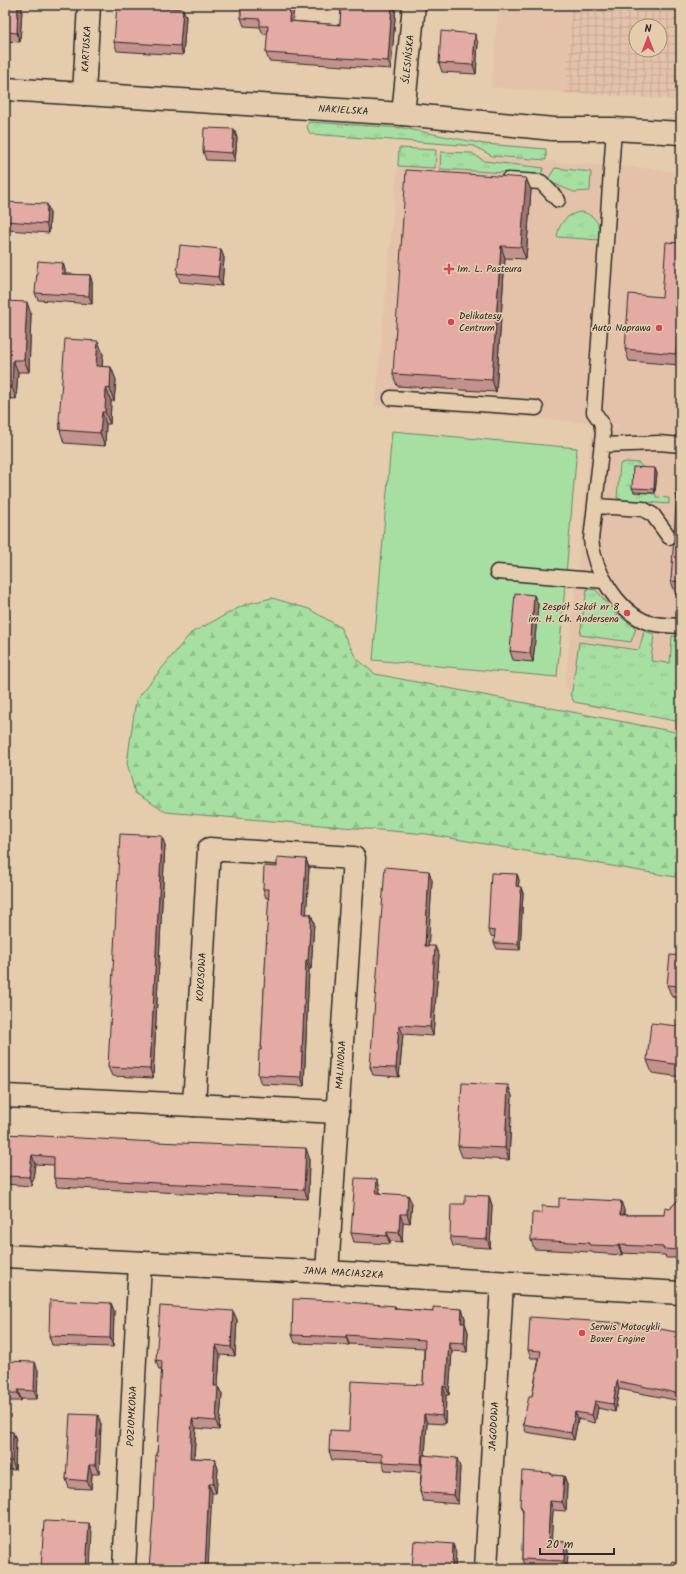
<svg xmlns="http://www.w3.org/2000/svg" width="686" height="1574" font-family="Kalam,sans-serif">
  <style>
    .built { fill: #e4c2aa }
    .industrial { fill: url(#industrial-grid); fill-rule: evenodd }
    .grass { fill: url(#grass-tufts); stroke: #698567 }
    .forest { fill: url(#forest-firs); stroke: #698567 }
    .pitch { fill: #a7dfa3; stroke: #698567 }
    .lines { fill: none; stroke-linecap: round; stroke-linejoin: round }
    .lane-casing { stroke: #2b2b2b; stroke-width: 17 }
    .street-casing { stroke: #2b2b2b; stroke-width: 25 }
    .secondary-casing { stroke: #2b2b2b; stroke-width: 25 }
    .lane { stroke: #e4ccad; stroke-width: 14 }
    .street { stroke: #e4ccad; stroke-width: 22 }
    .secondary { stroke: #e4ccad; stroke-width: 22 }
    .wall { fill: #c4928d; stroke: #2b2b2b }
    .shaded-wall { fill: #a07773; stroke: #2b2b2b }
    .building { fill: #e4aaa4; stroke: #2b2b2b }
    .poi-dot { fill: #d1495b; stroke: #e4ccad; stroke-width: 1.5 }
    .labels { text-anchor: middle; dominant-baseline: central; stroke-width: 3.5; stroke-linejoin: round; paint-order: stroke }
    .street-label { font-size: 10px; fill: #2b2b2b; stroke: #e4ccad }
    .poi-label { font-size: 10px; fill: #2b2b2b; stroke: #e4ccad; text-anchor: start }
  </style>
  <defs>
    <pattern id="industrial-grid" width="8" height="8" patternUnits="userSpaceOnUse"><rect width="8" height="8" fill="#e4c2aa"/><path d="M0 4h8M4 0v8" fill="none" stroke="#c4a792"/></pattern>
    <pattern id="grass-tufts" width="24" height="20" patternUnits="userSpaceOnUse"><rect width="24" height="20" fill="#a7dfa3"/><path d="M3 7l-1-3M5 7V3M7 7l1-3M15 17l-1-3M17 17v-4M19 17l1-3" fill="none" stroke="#90c08c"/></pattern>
    <pattern id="forest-firs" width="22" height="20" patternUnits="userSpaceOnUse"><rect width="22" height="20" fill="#a7dfa3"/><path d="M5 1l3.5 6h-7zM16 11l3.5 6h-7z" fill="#90c08c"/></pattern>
  </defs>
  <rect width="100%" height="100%" fill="#e4ccad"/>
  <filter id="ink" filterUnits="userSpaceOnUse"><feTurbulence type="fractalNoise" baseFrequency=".025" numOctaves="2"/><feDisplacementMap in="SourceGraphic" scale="8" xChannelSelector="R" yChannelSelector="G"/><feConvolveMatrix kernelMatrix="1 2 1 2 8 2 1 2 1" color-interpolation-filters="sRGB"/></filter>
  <g filter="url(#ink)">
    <!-- built -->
    <path class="built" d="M 498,5 L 572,5 L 565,93 L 492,87 Z
      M 399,151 L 644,168 L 681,172 L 681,722 L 574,702 L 565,684 L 592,429 L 622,425 L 375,406 Z"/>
    <!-- industrial -->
    <path class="industrial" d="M 572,5 L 681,5 L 681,100 L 565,93 ZM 636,26 L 660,26 L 660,50 L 636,50 Z"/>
    <!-- grass -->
    <path class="grass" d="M 309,122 L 403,128 L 484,144 L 546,149 L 546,160 L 492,156 L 474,146 L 310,134 L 307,127 Z
      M 399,148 L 436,150 L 435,168 L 398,166 Z
      M 441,152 L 472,153 L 484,161 L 492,162 L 544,168 L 540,175 L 440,169 Z
      M 555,168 L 591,172 L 590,191 L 574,192 L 547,181 Z
      M 581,212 C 597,215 600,225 600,240 L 557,237 C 558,224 568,213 581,212 Z
      M 625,462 L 639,463 L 644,469 L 634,492 L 656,494 L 656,497 L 669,498 L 669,504 L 623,500 L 617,498 L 620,464 Z
      M 587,589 L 596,590 L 615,613 L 636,628 L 631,642 L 580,635 Z
      M 644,631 L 654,634 L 651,661 L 670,663 L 672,636 L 681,637 L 681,722 L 574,702 L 570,694 L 572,691 L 579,642 L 639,650 Z"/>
    <!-- forest -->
    <path class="forest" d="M 272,598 L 309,609 L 340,627 L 356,658 L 375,674 L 681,733 L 681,878 L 427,834 L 166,812 L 135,793 L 127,763 L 136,700 L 191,633 L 246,604 Z"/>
    <!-- pitch -->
    <path class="pitch" d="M 392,431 L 577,448 L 557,677 L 373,660 Z"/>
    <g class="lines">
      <!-- lane casing -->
      <g class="lane-casing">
        <path id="lane" d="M 614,129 L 594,412 L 601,422 L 603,433 L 591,540 C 594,570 616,608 644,621 C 655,626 669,625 681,626
          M 508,180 L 541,182 L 558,200
          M 391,398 L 536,408
          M 602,445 L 659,443 L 681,445
          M 595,506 L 643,509 L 653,515 L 669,537
          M 497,572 L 605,581"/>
      </g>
      <!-- street casing -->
      <g class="street-casing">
        <g id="street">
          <path id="s1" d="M 84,94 L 89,5"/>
          <path id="s2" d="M 403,114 L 414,5"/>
          <path d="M 5,1096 L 338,1112"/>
          <path id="s3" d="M 194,1105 L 209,849 L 354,858 L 327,1272"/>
          <path id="s4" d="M 124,1569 L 140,1263"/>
          <path id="s5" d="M 486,1569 L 502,1283"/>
        </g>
      </g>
      <!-- secondary casing -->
      <g class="secondary-casing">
        <g id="secondary">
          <path id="s6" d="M 5,89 L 403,114 L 553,129 L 614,129 L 681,133"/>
          <path id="s7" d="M 5,1256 L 327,1272 L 681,1293"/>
        </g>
      </g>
      <!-- lane -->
      <use href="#lane" class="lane"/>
      <!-- street -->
      <use href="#street" class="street"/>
      <!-- secondary -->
      <use href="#secondary" class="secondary"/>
    </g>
    <!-- wall -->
    <path class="wall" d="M 5,5 L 20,5 L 22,9 L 20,42 L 5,41 Z
      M 241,5 L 294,5 L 292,21 L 340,25 L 341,5 L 396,5 L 391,69 L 269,61 L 266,53 L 268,34 L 263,34 L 260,27 L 244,26 L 241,18 Z
      M 183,9 L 186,17 L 183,55 L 117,51 L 114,42 Z
      M 478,43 L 476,74 L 442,72 L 439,63 Z
      M 234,129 L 237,138 L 235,161 L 206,160 L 203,151 Z
      M 526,178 L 531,190 L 526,259 L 505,258 L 496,392 L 397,386 L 393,374 Z
      M 5,202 L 50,213 L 49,233 L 7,230 L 5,225 Z
      M 681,243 L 681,355 L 680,365 L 629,361 L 625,349 L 662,297 Z
      M 221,249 L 224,258 L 222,286 L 180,282 L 177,273 Z
      M 63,263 L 65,270 L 65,274 L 90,275 L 92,282 L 92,304 L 38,300 L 35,293 Z
      M 5,301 L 31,314 L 29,372 L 18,372 L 16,399 L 5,398 Z
      M 103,354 L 102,367 L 111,367 L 116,380 L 114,401 L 111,401 L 110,424 L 106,424 L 105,446 L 64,443 L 60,430 L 60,425 L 59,421 Z
      M 657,473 L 655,493 L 634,492 L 632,488 Z
      M 681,474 L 681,595 L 676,595 L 671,581 Z
      M 538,604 L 533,662 L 513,660 L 510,651 Z
      M 165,845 L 153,1078 L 112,1076 L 108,1067 Z
      M 306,859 L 309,868 L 306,914 L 311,914 L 314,923 L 311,969 L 309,969 L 304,1086 L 261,1084 L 258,1075 L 261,1050 L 269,898 L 266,898 L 263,889 L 277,867 Z
      M 517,874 L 519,880 L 518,886 L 523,893 L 520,950 L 497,949 L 494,943 L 495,937 L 491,936 L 488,930 Z
      M 432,880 L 428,946 L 439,955 L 433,1036 L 403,1034 L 399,1077 L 373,1075 L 370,1067 Z
      M 681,956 L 681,1077 L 652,1073 L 647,1060 L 678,1026 L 680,998 L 672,997 L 667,985 Z
      M 508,1085 L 512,1096 L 509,1160 L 462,1157 L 458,1146 Z
      M 5,1134 L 309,1157 L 308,1199 L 57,1187 L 54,1178 L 54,1165 L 35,1164 L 32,1186 L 5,1184 Z
      M 377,1179 L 380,1188 L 379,1193 L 412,1203 L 410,1223 L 403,1222 L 402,1242 L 390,1241 L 390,1244 L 354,1242 L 351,1233 Z
      M 489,1196 L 492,1205 L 490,1248 L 453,1246 L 450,1237 L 465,1204 Z
      M 681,1198 L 681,1258 L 666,1258 L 665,1255 L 622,1253 L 622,1255 L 593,1253 L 592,1252 L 534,1249 L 531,1240 L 542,1213 L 624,1210 L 624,1215 L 664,1215 L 670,1208 Z
      M 111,1303 L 114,1311 L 113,1347 L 52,1345 L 49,1336 Z
      M 395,1306 L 396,1309 L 433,1312 L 462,1309 L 465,1318 L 465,1323 L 468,1332 L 467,1352 L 452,1351 L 449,1395 L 446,1395 L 445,1424 L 427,1423 L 425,1455 L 460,1467 L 458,1504 L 423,1501 L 420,1492 L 421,1472 L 385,1470 L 382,1462 L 332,1460 L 329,1451 L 349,1431 L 423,1385 L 424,1348 L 349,1344 L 349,1345 L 295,1343 L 292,1335 Z
      M 233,1311 L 237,1320 L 235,1356 L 220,1355 L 218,1386 L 222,1395 L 219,1430 L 196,1428 L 194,1458 L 215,1459 L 218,1469 L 216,1493 L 212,1493 L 157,1456 L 162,1370 L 159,1370 L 156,1360 Z
      M 681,1333 L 681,1401 L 619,1389 L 615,1412 L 598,1408 L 595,1423 L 578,1419 L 574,1440 L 526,1432 L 523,1424 L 532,1396 L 539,1358 L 531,1358 L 528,1350 Z
      M 5,1361 L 38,1370 L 37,1399 L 21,1399 L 21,1401 L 5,1401 Z
      M 101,1424 L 99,1474 L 92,1474 L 91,1489 L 69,1488 L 66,1479 Z
      M 5,1432 L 13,1432 L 16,1441 L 15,1470 L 5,1469 Z
      M 551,1473 L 552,1475 L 564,1476 L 567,1484 L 566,1511 L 553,1510 L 551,1541 L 565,1542 L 568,1551 L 567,1569 L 544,1569 L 525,1568 L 522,1559 L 523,1513 L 520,1505 Z"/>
    <!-- shaded-wall -->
    <path class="shaded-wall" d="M 18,5 L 20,5 L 22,9 L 20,42 L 17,33 Z
      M 290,5 L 294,5 L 292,29 L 289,21 Z
      M 392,5 L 396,5 L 391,69 L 388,61 Z
      M 183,9 L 186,17 L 183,55 L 180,46 Z
      M 475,34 L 478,43 L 476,74 L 473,65 Z
      M 234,129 L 237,138 L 235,161 L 232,153 Z
      M 526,178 L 531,190 L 526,259 L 521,247 Z
      M 47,204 L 50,213 L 49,233 L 46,224 Z
      M 501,246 L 505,258 L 496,392 L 492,380 Z
      M 221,249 L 224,258 L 222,286 L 218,277 Z
      M 63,263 L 65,270 L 65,282 L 62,274 Z
      M 90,275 L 92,282 L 92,304 L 89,296 Z
      M 27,302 L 31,314 L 29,372 L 24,360 Z
      M 678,327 L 681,335 L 681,355 L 680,365 L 676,354 Z
      M 98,341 L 103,354 L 101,379 L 96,366 Z
      M 13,360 L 18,372 L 16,399 L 12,387 Z
      M 111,367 L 116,380 L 114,401 L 110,389 Z
      M 106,388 L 111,401 L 110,424 L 105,412 Z
      M 102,412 L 106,424 L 105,446 L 100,433 Z
      M 655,468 L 657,473 L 655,493 L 654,489 Z
      M 534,595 L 538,604 L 533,662 L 530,653 Z
      M 162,836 L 165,845 L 153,1078 L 150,1069 Z
      M 306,859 L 309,868 L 306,923 L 303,914 Z
      M 429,871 L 432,880 L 428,954 L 425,946 Z
      M 517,874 L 519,880 L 518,892 L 516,886 Z
      M 521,887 L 523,893 L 520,950 L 518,944 Z
      M 311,914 L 314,923 L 311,969 L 308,960 Z
      M 435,946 L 439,955 L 433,1036 L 430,1027 Z
      M 306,960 L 309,969 L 304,1086 L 301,1077 Z
      M 399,1025 L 403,1034 L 399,1077 L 396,1068 Z
      M 508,1085 L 512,1096 L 509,1160 L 505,1148 Z
      M 306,1148 L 309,1157 L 308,1199 L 304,1190 Z
      M 32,1155 L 35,1164 L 32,1186 L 29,1177 Z
      M 377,1179 L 380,1188 L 379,1201 L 376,1193 Z
      M 408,1195 L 412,1203 L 410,1223 L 407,1214 Z
      M 489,1196 L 492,1205 L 490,1248 L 487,1239 Z
      M 621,1201 L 624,1210 L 623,1224 L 620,1215 Z
      M 400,1214 L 403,1222 L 402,1242 L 399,1233 Z
      M 387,1232 L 390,1241 L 390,1244 L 387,1236 Z
      M 619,1245 L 622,1253 L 622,1255 L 618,1246 Z
      M 111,1303 L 114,1311 L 113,1347 L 110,1338 Z
      M 462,1309 L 465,1318 L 464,1331 L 461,1323 Z
      M 233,1311 L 237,1320 L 235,1356 L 231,1347 Z
      M 465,1323 L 468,1332 L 467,1352 L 464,1343 Z
      M 346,1335 L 349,1344 L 349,1345 L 346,1337 Z
      M 449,1342 L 452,1351 L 449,1395 L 446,1387 Z
      M 216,1345 L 220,1355 L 217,1395 L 214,1386 Z
      M 35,1362 L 38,1370 L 37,1399 L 34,1391 Z
      M 617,1381 L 619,1389 L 615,1412 L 613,1404 Z
      M 218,1386 L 222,1395 L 219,1430 L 216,1421 Z
      M 443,1386 L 446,1395 L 445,1424 L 442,1416 Z
      M 18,1390 L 21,1399 L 21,1401 L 18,1393 Z
      M 595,1401 L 598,1408 L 595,1423 L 592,1415 Z
      M 575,1412 L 578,1419 L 574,1440 L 571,1433 Z
      M 424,1414 L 427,1423 L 424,1472 L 421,1464 Z
      M 98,1415 L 101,1424 L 99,1474 L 95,1465 Z
      M 192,1419 L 196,1428 L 193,1467 L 190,1458 Z
      M 13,1432 L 16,1441 L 15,1470 L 12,1461 Z
      M 457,1458 L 460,1467 L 458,1504 L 454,1495 Z
      M 215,1459 L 218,1469 L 216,1493 L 213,1484 Z
      M 89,1465 L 92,1474 L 91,1489 L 87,1481 Z
      M 564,1476 L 567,1484 L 566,1511 L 562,1502 Z
      M 209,1484 L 212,1493 L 208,1569 L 205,1569 Z
      M 550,1501 L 553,1510 L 551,1550 L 548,1541 Z
      M 89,1523 L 92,1532 L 90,1569 L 86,1569 Z
      M 565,1542 L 568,1551 L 567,1569 L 564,1561 Z
      M 453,1544 L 456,1552 L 455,1569 L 452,1569 Z"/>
    <!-- building -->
    <path class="building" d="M 5,5 L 18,5 L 17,33 L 5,32 Z
      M 117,5 L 183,9 L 180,46 L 114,42 Z
      M 241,5 L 290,5 L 289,21 L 340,25 L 341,5 L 392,5 L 388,61 L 266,53 L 268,26 L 260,26 L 260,19 L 241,18 Z
      M 441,31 L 475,34 L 473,65 L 439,63 Z
      M 204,128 L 234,129 L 232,153 L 203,151 Z
      M 406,170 L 526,178 L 521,247 L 501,246 L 492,380 L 393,374 Z
      M 5,202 L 47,204 L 46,224 L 5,221 Z
      M 666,242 L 681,243 L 681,327 L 678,327 L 676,354 L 625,349 L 629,294 L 662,297 Z
      M 180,245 L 221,249 L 218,277 L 177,273 Z
      M 38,261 L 63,263 L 62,274 L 90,275 L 89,296 L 35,293 Z
      M 5,301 L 27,302 L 24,360 L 13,360 L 12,387 L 5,387 Z
      M 65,339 L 98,341 L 96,366 L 111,367 L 110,389 L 106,388 L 105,412 L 102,412 L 100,433 L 60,430 L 60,422 L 59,421 Z
      M 633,467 L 655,468 L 654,489 L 632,488 Z
      M 678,474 L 681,474 L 681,582 L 671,581 Z
      M 515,593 L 534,595 L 530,653 L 510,651 Z
      M 120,834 L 162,836 L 150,1069 L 108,1067 Z
      M 277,857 L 306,859 L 303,914 L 311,914 L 308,960 L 306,960 L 301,1077 L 258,1075 L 259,1050 L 261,1050 L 269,889 L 263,889 L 264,866 L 277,867 Z
      M 385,867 L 429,871 L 425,946 L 435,946 L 430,1027 L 399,1025 L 396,1068 L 370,1067 Z
      M 491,873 L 517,874 L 516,886 L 521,887 L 518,944 L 494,943 L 495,931 L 488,930 Z
      M 670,955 L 681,956 L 681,986 L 667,985 Z
      M 681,993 L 681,1065 L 647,1060 L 651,1023 L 678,1026 Z
      M 462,1083 L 508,1085 L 505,1148 L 458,1146 Z
      M 5,1134 L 155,1142 L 306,1148 L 304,1190 L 54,1178 L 54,1157 L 32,1155 L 29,1177 L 5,1176 Z
      M 355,1178 L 377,1179 L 376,1193 L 408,1195 L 407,1214 L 400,1214 L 399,1233 L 387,1232 L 387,1236 L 351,1233 Z
      M 465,1195 L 489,1196 L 487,1239 L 450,1237 L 451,1204 L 465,1204 Z
      M 559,1198 L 621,1201 L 620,1215 L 664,1215 L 665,1207 L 670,1208 L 681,1198 L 681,1250 L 663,1249 L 663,1247 L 619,1245 L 618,1246 L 589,1245 L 589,1243 L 531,1240 L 532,1213 L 542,1213 L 542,1206 L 559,1207 Z
      M 293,1299 L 335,1301 L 395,1306 L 394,1309 L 433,1312 L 433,1307 L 462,1309 L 461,1323 L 465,1323 L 464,1343 L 449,1342 L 446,1387 L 443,1386 L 442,1416 L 424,1414 L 421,1464 L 382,1462 L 382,1454 L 329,1451 L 330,1430 L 349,1431 L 351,1381 L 423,1385 L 425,1340 L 346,1335 L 346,1337 L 292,1335 Z
      M 50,1300 L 111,1303 L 110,1338 L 49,1336 Z
      M 160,1306 L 233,1311 L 231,1347 L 216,1345 L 214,1386 L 218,1386 L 216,1421 L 192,1419 L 190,1458 L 215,1459 L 213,1484 L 209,1484 L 205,1569 L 149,1569 L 153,1515 L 156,1455 L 157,1456 L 162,1361 L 156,1360 Z
      M 530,1317 L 623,1323 L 624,1322 L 681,1333 L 681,1394 L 617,1381 L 613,1404 L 595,1401 L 592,1415 L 575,1412 L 571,1433 L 523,1424 L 529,1396 L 532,1396 L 541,1351 L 528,1350 Z
      M 5,1361 L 35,1362 L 34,1391 L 18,1390 L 18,1393 L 5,1393 Z
      M 70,1414 L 98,1415 L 95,1465 L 89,1465 L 87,1481 L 66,1479 Z
      M 5,1432 L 13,1432 L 12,1461 L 5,1461 Z
      M 423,1455 L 457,1458 L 454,1495 L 420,1492 Z
      M 522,1471 L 551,1473 L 551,1475 L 564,1476 L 562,1502 L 550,1501 L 548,1541 L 565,1542 L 564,1561 L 522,1559 L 523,1510 L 520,1505 Z
      M 44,1521 L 89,1523 L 86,1569 L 41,1569 Z
      M 414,1541 L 453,1544 L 452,1569 L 412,1569 Z
      M 672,1561 L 681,1563 L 681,1569 L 670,1569 Z"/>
  </g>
  <!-- markers -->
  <g class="poi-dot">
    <path d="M447 263h4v4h4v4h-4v4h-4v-4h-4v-4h4z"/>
    <circle cx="451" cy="322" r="4"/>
    <circle cx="659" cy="328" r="4"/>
    <circle cx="627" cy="613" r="4"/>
    <circle cx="582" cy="1333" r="4"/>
  </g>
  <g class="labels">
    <!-- street labels -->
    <g class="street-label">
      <text stroke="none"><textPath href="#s1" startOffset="45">KARTUSKA</textPath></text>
      <text stroke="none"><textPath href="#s2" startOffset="55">ŚLESIŃSKA</textPath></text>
      <text stroke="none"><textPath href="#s6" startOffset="339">NAKIELSKA</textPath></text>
      <text stroke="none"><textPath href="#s3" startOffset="128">KOKOSOWA</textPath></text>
      <text transform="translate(341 1065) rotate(-86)">MALINOWA</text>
      <text stroke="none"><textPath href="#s7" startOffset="339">JANA MACIASZKA</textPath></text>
      <text stroke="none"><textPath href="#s4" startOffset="153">POZIOMKOWA</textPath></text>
      <text stroke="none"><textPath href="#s5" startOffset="143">JAGODOWA</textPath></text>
    </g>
    <!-- poi labels -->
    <g class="poi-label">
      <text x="457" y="269">Im. L. Pasteura</text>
      <text x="459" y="316">Delikatesy<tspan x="459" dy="12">Centrum</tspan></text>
      <text x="651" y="328" text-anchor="end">Auto Naprawa</text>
      <text x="619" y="607" text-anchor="end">Zespół Szkół nr 8<tspan x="619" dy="12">im. H. Ch. Andersena</tspan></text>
      <text x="590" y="1327">Serwis Motocykli<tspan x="590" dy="12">Boxer Engine</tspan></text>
    </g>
  </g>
  <!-- margin -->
  <rect width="686" height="1574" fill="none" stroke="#e4ccad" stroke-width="20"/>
  <rect x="10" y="10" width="666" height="1554" fill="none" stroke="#2b2b2b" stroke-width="1.5" filter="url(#ink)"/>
  <!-- north arrow -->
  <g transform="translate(648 38)"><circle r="19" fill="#e4ccad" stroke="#9a8c79"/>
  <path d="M0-3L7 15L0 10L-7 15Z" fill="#d1495b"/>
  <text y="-6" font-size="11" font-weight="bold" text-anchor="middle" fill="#2b2b2b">N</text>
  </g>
  <!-- scale -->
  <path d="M540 1548v6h74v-6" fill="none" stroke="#2b2b2b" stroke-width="2"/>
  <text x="546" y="1548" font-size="12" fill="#2b2b2b" stroke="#e4ccad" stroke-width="3" paint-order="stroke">20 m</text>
</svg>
